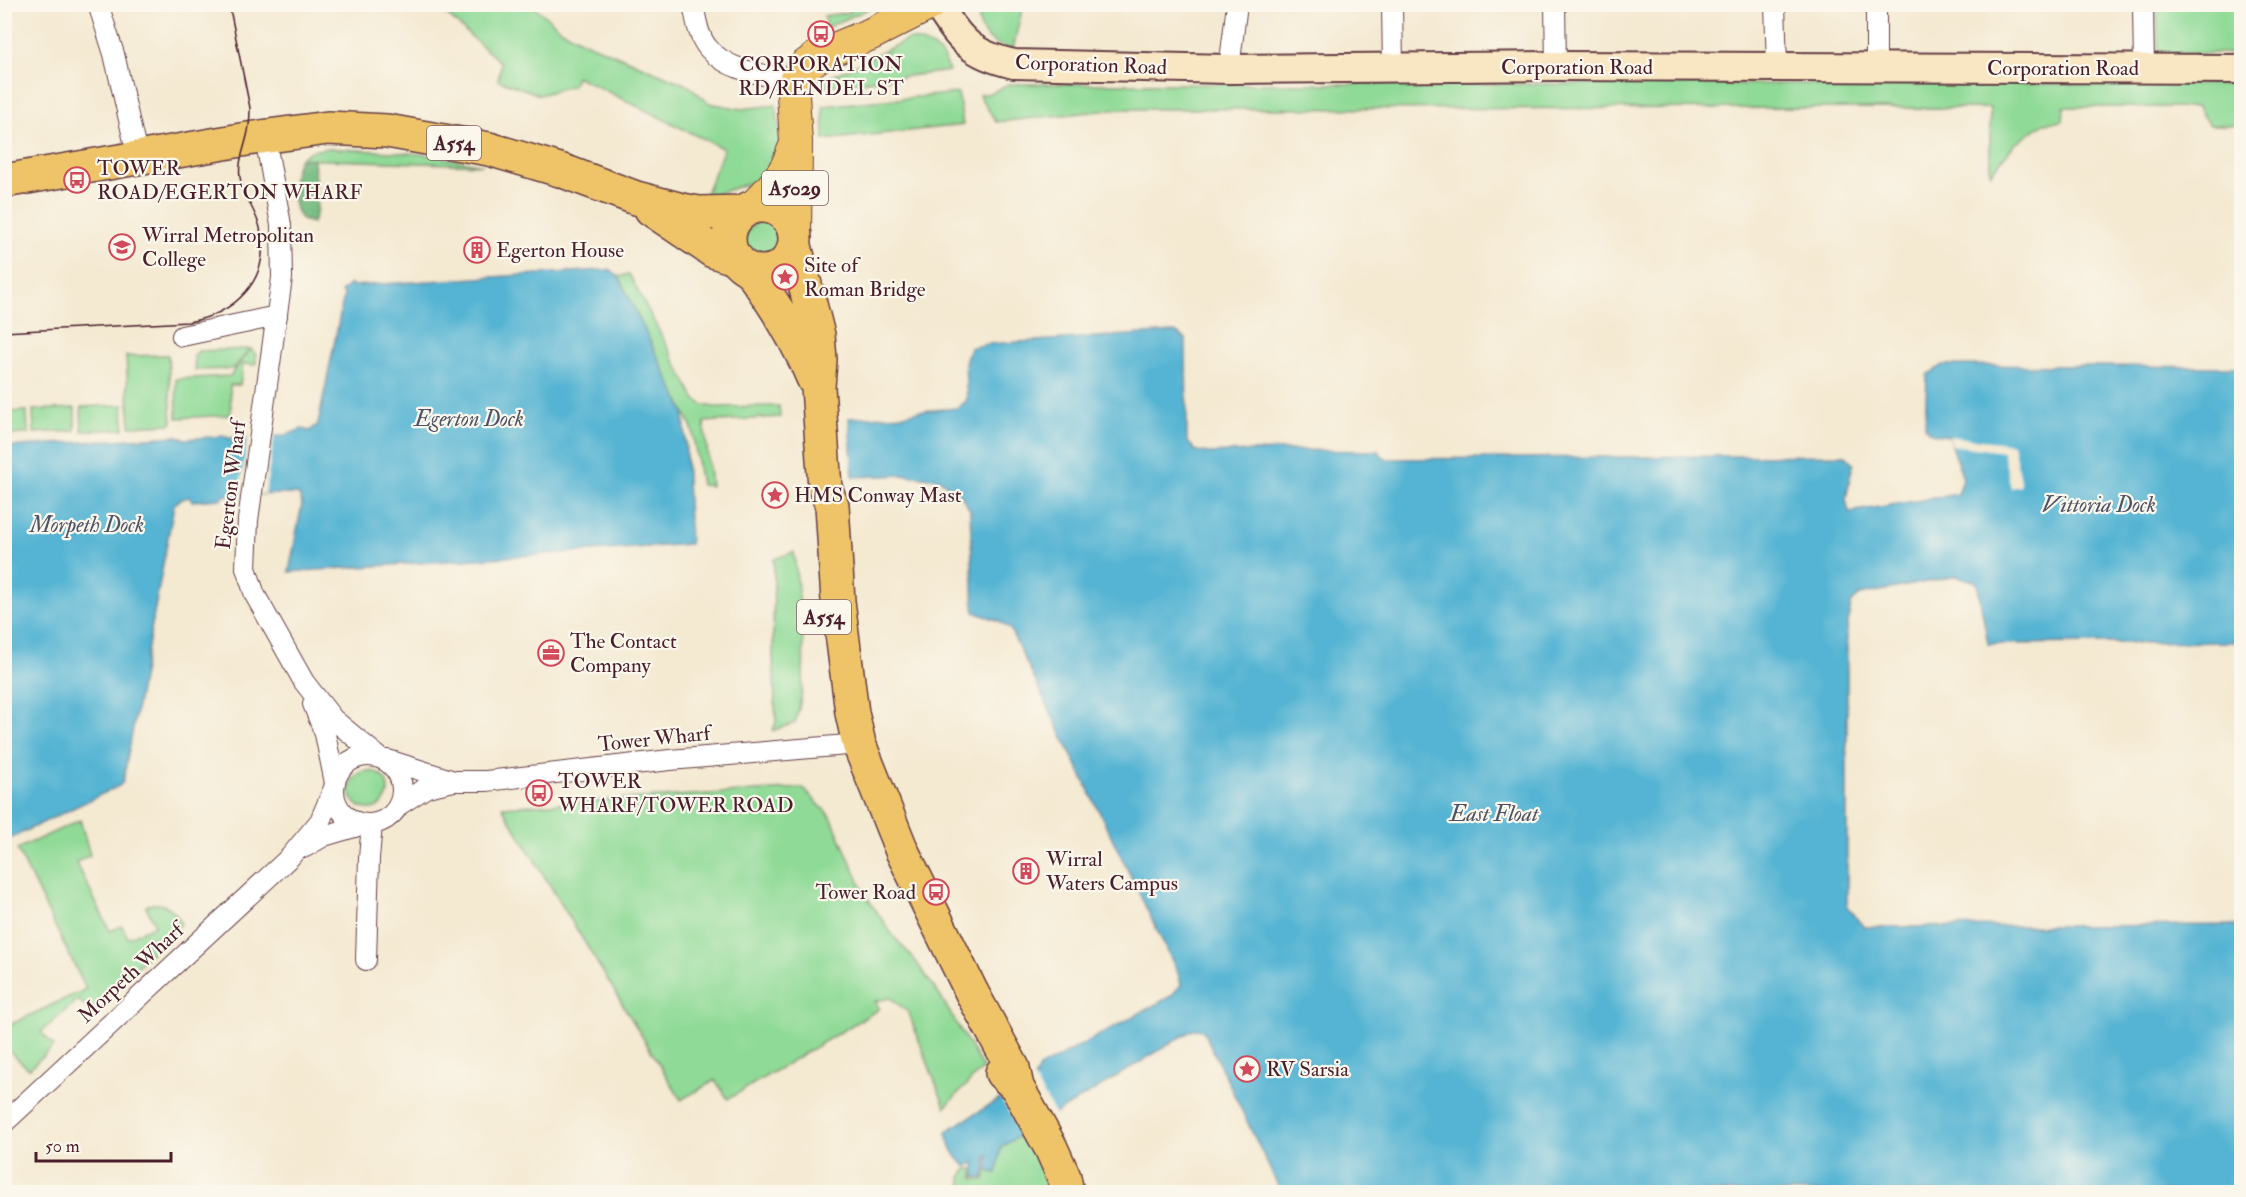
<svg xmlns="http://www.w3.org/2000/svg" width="2246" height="1197" font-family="'IM FELL Double Pica',serif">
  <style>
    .green { fill: #8fda96; stroke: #6c7c60; stroke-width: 1.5 }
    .forest { fill: #73ba7f; stroke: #5e6c55; stroke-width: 1.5 }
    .water { fill: #54b4d3; stroke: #4f6a7f; stroke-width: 1.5 }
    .pier { fill: #f4e9d1 }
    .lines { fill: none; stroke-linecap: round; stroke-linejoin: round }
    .street-casing { stroke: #643d44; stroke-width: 22 }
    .secondary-casing { stroke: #643d44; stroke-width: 32 }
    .primary-casing { stroke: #643d44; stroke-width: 34 }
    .highway-casing { stroke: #643d44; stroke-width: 36 }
    .street { stroke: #fff; stroke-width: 20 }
    .secondary { stroke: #f9e7c3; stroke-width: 28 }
    .primary { stroke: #efc469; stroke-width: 32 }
    .highway { stroke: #efc469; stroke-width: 33 }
    .tram { stroke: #4a1f2b; stroke-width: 1.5 }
    .labels { text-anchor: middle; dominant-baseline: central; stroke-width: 4.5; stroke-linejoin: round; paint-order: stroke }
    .shield { fill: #fbf7ec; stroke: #7f6065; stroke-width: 1.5 }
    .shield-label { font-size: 20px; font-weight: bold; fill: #4a1f2b }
    .poi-label { font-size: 21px; fill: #4a1f2b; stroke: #fbf7ec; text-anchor: start }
    .street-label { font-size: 21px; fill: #4a1f2b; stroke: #fbf7ec }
    .water-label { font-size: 22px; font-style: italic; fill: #4e5366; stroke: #fbf7ec }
  </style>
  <rect width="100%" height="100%" fill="#fbf7ec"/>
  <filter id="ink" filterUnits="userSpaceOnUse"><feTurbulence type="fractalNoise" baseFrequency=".0167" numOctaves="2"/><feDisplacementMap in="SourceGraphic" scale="12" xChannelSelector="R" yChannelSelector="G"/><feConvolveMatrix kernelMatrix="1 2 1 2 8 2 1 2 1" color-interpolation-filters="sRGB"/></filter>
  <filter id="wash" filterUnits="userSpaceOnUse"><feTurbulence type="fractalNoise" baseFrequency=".008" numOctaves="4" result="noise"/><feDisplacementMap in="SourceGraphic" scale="24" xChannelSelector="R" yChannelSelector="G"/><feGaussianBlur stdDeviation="1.35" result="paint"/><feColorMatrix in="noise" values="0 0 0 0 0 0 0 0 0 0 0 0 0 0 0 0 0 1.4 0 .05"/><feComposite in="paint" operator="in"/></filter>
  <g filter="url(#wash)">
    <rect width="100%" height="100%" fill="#f4e9d1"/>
    <!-- green -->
    <path class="green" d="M 979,4 L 1023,5 L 1013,49 C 987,44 976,32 979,4 Z
      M 436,5 L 532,5 L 562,30 L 580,40 L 689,86 L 709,103 L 742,109 L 776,105 L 781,139 L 770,172 L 759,180 L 704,198 L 724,149 L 576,76 L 573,85 L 540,95 L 498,80 L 501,63 Z
      M 850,5 L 877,5 L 826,28 L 824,16 L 850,12 Z
      M 2157,5 L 2241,5 L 2241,53 L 2158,54 Z
      M 909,39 C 929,43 943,49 949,71 L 825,86 L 830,77 Z
      M 1009,84 L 2241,84 L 2242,125 L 2209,125 L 2197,107 L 2064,107 L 2063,121 L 2044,123 L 2014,145 L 1990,174 L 1990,108 L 1120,109 L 996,122 L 979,95 L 991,93 Z
      M 958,93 L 963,125 L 824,140 L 823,106 Z
      M 328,148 L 423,154 L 483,165 L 299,159 L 311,151 Z
      M746 239a17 17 0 1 1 34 0a17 17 0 1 1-34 0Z
      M 629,274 L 695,399 L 703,405 L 714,407 L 779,406 L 780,417 L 704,422 L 711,486 L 701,485 L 692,428 L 619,277 Z
      M 250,349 L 233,369 L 195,370 L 194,356 L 198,351 Z
      M 251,349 L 256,355 L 256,365 L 243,364 L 240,385 L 230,385 L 231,415 L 177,418 L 176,379 L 230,376 Z
      M 168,355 L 172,424 L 130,426 L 126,356 Z
      M 123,405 L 124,429 L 82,431 L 81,407 Z
      M 75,408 L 75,431 L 34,433 L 33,410 Z
      M 27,411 L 28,434 L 5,435 L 5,412 Z
      M 794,552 C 799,605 812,672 795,723 L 772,731 L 776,723 L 773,658 L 774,559 Z
      M350 790a19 19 0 1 1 38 0a19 19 0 1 1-38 0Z
      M 803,788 L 831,817 L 864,893 L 894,937 L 914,959 L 940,996 L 983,1068 L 945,1107 L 908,1012 L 890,998 L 875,1001 L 879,1009 L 728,1099 L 715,1080 L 681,1100 L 502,807 Z
      M 80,820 L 90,855 L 76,862 L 110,931 L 122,926 L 128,938 L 155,925 L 146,906 C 161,899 176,909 181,924 L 95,1007 L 90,1010 L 78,1000 L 41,1032 L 54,1046 L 29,1069 C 11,1054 4,1051 5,1027 L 86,989 L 17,849 Z
      M 1022,1134 L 1039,1159 L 1047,1192 L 962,1192 L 961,1177 L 967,1169 L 973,1169 L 974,1179 L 985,1180 L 987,1171 L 997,1173 L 1000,1147 Z"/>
    <!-- forest -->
    <path class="forest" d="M 299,159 L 314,159 L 317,210 L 313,223 L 302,220 C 289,205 292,176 299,159 Z"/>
    <!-- water -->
    <path class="water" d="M 601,270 L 611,270 L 619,277 L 684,412 L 690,544 L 289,572 L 302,504 L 300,497 L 297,494 L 226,495 L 220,499 L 192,501 L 189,497 L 179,500 L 174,505 L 123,782 L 119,786 L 5,841 L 5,447 L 177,436 L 185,439 L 224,436 L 229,438 L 284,436 L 302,429 L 310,431 L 318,424 L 344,295 L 341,292 L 350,284 L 352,286 Z
      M 1175,332 L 1186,339 L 1187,441 L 1196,451 L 1209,453 L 1277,450 L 1378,451 L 1385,459 L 1845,455 L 1853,463 L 1846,499 L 1849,512 L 1958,494 L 1963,479 L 1949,436 C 1940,435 1930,436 1925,427 L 1927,375 L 1943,365 L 2241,367 L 2241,642 L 1988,644 L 1977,582 L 1957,576 L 1860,595 L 1851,603 L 1847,631 L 1847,906 L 1865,927 L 2241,925 L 2241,1192 L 1281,1192 L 1203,1030 L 1194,1029 L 1001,1147 L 997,1173 L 987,1171 L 989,1155 L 987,1155 L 984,1178 L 975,1177 L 975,1162 L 967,1167 C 955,1158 949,1146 946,1131 L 1034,1079 L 1039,1068 L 1171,996 L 1181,985 L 1178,973 L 1010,629 L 999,621 L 974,612 L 970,510 L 961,495 L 939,479 L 906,475 L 853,477 L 849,418 L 904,415 L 919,411 L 958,408 L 967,400 L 965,363 L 970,348 L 988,344 Z"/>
    <!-- pier -->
    <path class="pier" d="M 275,433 L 265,494 L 239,495 L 248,434 Z
      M 1949,436 L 2013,444 L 2021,486 L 2011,488 L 2003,452 L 1952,445 Z
      M 1033,1077 L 1057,1117 L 1023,1137 L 1000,1097 Z"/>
  </g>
  <g filter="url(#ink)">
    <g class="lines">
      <!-- street casing -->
      <g class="street-casing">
        <path id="street" d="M 98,4 L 114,54 L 138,159
          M 693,4 C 696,19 698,36 708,48 C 728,72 767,75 795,81
          M 1392,4 L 1393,67
          M 1555,4 L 1556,66
          M 1775,4 L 1777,67
          M 1876,4 L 1876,68
          M 2143,4 L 2144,69
          M 1229,69 L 1237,4
          M 265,137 L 281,225 L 282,278 L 248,520 L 246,568 L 255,595 L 304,682 L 333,719 L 380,758
          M 182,336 L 277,316
          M 313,704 L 325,734 L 335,783
          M334 790a34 34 0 1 1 68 0a34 34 0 1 1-68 0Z
          M 388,760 L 451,780
          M 399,805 L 427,787 L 454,781 L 486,781 L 670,760 L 859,744
          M 305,847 L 324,836 L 365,824
          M 366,960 L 369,858 L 372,824
          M 4,1123 L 290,857 L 320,821 L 334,788"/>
      </g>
      <!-- secondary casing -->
      <g class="secondary-casing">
        <path id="secondary" d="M 937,4 C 961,41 970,54 1014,64 L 1229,69 L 1556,66 L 2242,69"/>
      </g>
      <!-- primary casing -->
      <g class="primary-casing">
        <path id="primary" d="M 753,207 C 771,189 785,176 793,151
          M 795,234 L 796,142 L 793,95 L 795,81 L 805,66 L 820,55 L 871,34 L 930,4"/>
      </g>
      <!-- highway casing -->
      <g class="highway-casing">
        <path id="highway" d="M 4,181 L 247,139 L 328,128 L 387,131 L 489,149 L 563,171 L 636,198 L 682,210 L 699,213 L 743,212
          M729 239a33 33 0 1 1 66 0a33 33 0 1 1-66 0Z
          M 651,209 L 713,251 L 737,259
          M 795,246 L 818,335 L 820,360 L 818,387 L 825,488 L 832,505 L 838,601 L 852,713 L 859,744 L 902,851 L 972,993 L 1013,1068 L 1017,1087
          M 749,269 C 775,304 797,339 814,380
          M 1002,1073 L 1017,1087 L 1051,1148 L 1064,1177 L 1067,1192"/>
      </g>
      <!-- street -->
      <use href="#street" class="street"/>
      <!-- secondary -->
      <use href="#secondary" class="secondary"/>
      <!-- primary -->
      <use href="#primary" class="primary"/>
      <!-- highway -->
      <use href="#highway" class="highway"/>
      <!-- tram -->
      <path class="tram" d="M 4,332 L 188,322 C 235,314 272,280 260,228 C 256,210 242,195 240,177 C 238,164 243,152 246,140 C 249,130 250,119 250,108 L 229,4"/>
    </g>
  </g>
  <!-- icons -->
  <defs>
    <g id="bus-ring" transform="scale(1.35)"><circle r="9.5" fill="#fbf7ec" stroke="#d1495b" stroke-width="1.5"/><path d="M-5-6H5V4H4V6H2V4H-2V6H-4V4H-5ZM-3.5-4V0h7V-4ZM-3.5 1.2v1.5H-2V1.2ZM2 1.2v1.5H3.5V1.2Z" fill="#d1495b"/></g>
    <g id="university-ring" transform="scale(1.35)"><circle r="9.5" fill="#fbf7ec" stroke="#d1495b" stroke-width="1.5"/><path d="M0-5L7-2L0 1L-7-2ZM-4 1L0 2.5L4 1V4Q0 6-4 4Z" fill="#d1495b"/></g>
    <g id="building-ring" transform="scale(1.35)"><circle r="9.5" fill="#fbf7ec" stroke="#d1495b" stroke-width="1.5"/><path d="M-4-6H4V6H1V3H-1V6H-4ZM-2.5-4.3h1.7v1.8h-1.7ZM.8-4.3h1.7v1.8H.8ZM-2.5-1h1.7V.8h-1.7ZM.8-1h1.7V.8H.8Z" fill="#d1495b"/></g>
    <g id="sight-ring" transform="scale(1.35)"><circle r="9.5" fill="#fbf7ec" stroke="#d1495b" stroke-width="1.5"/><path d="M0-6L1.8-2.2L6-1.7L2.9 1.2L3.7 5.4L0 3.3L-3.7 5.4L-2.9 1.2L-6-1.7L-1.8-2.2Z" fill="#d1495b"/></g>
    <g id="office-ring" transform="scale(1.35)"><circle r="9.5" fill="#fbf7ec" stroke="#d1495b" stroke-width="1.5"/><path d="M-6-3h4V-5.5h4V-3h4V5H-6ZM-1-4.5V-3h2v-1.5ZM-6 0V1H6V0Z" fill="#d1495b"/></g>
  </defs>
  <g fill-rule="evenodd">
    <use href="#bus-ring" x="821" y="34"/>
    <use href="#bus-ring" x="77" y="180"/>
    <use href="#university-ring" x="122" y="247"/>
    <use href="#building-ring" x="477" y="250"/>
    <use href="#sight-ring" x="785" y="277"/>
    <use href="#sight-ring" x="775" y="495"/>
    <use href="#office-ring" x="551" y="653"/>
    <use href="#bus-ring" x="539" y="793"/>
    <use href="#building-ring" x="1026" y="871"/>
    <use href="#bus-ring" x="936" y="892"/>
    <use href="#sight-ring" x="1247" y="1069"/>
  </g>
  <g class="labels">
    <!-- shield labels -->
    <g class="shield">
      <rect x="427" y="126" width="54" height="34" rx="4.5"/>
      <rect x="762" y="171" width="66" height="34" rx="4.5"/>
      <rect x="797" y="600" width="54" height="34" rx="4.5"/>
    </g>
    <g class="shield-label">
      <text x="454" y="143">A554</text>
      <text x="795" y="188">A5029</text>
      <text x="824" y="617">A554</text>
    </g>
    <!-- poi labels -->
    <g class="poi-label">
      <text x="821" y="64" text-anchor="middle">CORPORATION<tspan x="821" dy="24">RD/RENDEL ST</tspan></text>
      <text x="97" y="168">TOWER<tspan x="97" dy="24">ROAD/EGERTON WHARF</tspan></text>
      <text x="142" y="235">Wirral Metropolitan<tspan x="142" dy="24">College</tspan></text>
      <text x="496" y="250">Egerton House</text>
      <text x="804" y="265">Site of<tspan x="804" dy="24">Roman Bridge</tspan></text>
      <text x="794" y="495">HMS Conway Mast</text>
      <text x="570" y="641">The Contact<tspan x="570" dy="24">Company</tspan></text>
      <text x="558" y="781">TOWER<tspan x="558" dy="24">WHARF/TOWER ROAD</tspan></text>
      <text x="1046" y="859">Wirral<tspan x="1046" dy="24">Waters Campus</tspan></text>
      <text x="916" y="892" text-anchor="end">Tower Road</text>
      <text x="1266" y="1069">RV Sarsia</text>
    </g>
    <!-- street labels -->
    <g class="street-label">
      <text transform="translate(1091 65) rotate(2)">Corporation Road</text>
      <text x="1577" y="67">Corporation Road</text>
      <text x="2063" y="68">Corporation Road</text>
      <text transform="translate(231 485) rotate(-83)">Egerton Wharf</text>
      <text transform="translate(654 739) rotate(-6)">Tower Wharf</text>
      <text transform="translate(131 973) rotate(-43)">Morpeth Wharf</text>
    </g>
    <!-- water labels -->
    <g class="water-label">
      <text x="469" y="419">Egerton Dock</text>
      <text x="2099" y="505">Vittoria Dock</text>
      <text x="87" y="525">Morpeth Dock</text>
      <text x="1494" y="814">East Float</text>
    </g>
  </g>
  <!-- margin -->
  <rect width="2246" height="1197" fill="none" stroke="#fbf7ec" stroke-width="24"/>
  <!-- scale -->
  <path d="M36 1152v9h135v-9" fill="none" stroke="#4a1f2b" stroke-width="3"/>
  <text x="45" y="1152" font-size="18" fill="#4a1f2b" stroke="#fbf7ec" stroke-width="4.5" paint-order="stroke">50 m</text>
</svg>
